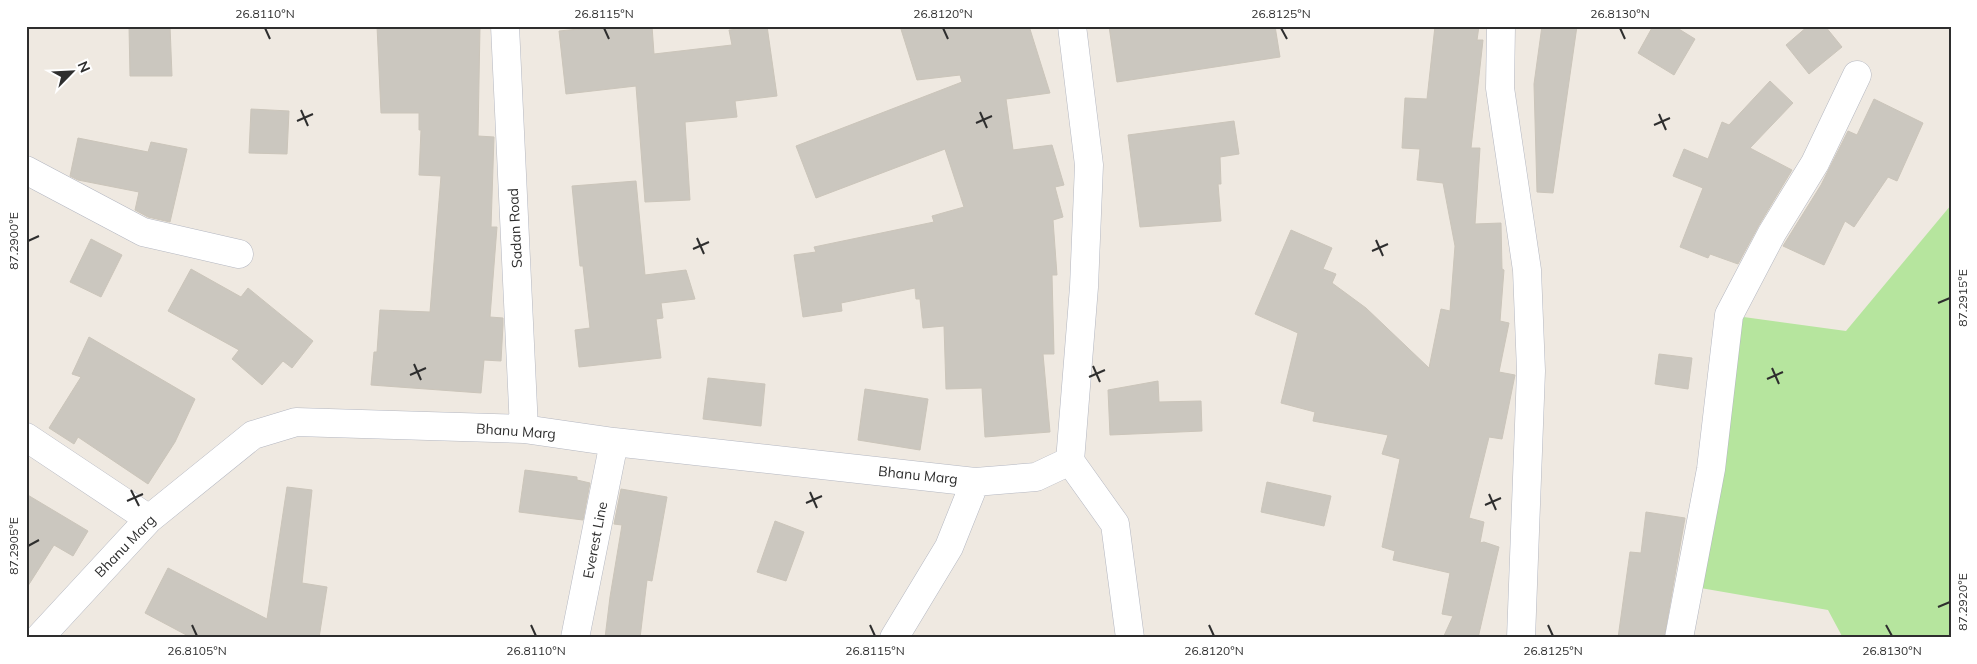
<svg xmlns="http://www.w3.org/2000/svg" width="1977" height="664" font-family="Mulish,sans-serif">
  <style>
    .green { fill: #b6e59e }
    .building { fill: #cbc7bf; stroke: #cbc5ba }
    .lines { fill: none; stroke-linecap: round; stroke-linejoin: round }
    .minor-casing { stroke: #b4b7c1; stroke-width: 29 }
    .minor { stroke: #fff; stroke-width: 28 }
    .ticks { fill: none; stroke: #2e2e2e; stroke-width: 2 }
    .labels { text-anchor: middle; dominant-baseline: central; stroke-width: 4.5; stroke-linejoin: round; paint-order: stroke }
    .street-label { font-size: 14px; fill: #2e2e2e; stroke: #fff }
    .neatline { fill: none; stroke: #2e2e2e; stroke-width: 2 }
    .ticks-label { font-size: 12px; text-anchor: middle; fill: #2e2e2e }
  </style>
  <rect width="100%" height="100%" fill="#efe9e1"/>
  <!-- green -->
  <path class="green" d="M 1951,205 L 1951,638 L 1843,638 L 1828,610 L 1689,586 L 1729,315 L 1846,331 Z"/>
  <!-- building -->
  <path class="building" d="M 129,26 L 170,26 L 172,76 L 130,76 Z
    M 377,26 L 480,26 L 478,136 L 494,137 L 491,227 L 497,227 L 490,317 L 503,318 L 503,325 L 501,361 L 484,360 L 481,393 L 371,385 L 374,352 L 377,352 L 380,310 L 430,312 L 441,176 L 419,175 L 421,130 L 419,130 L 419,113 L 381,113 Z
    M 608,26 L 652,26 L 654,54 L 732,45 L 729,30 L 767,26 L 777,96 L 735,101 L 737,117 L 685,122 L 690,200 L 645,202 L 636,86 L 566,94 L 559,31 Z
    M 900,26 L 1029,26 L 1050,93 L 1006,99 L 1013,150 L 1052,145 L 1064,185 L 1055,187 L 1063,217 L 1053,220 L 1057,275 L 1052,275 L 1054,354 L 1043,354 L 1050,432 L 985,437 L 982,388 L 946,389 L 944,326 L 923,328 L 920,299 L 916,299 L 915,288 L 841,303 L 842,311 L 803,317 L 794,255 L 816,252 L 814,247 L 934,222 L 932,216 L 964,207 L 945,149 L 816,198 L 796,146 L 962,82 L 960,75 L 917,80 Z
    M 1109,26 L 1275,26 L 1280,57 L 1117,82 Z
    M 1435,26 L 1479,26 L 1477,40 L 1483,40 L 1471,148 L 1480,148 L 1475,224 L 1501,223 L 1502,269 L 1504,270 L 1500,321 L 1509,323 L 1499,372 L 1515,375 L 1502,439 L 1489,437 L 1469,518 L 1484,522 L 1480,543 L 1484,542 L 1499,547 L 1478,638 L 1443,638 L 1453,616 L 1442,614 L 1450,573 L 1393,560 L 1395,551 L 1382,547 L 1400,459 L 1382,454 L 1388,435 L 1313,421 L 1315,412 L 1281,403 L 1298,333 L 1255,314 L 1291,230 L 1332,248 L 1323,269 L 1336,274 L 1332,283 L 1366,308 L 1429,368 L 1441,309 L 1450,311 L 1455,246 L 1443,183 L 1417,180 L 1420,149 L 1402,148 L 1405,98 L 1427,99 Z
    M 1542,26 L 1577,26 L 1553,193 L 1537,192 L 1534,84 Z
    M 1653,26 L 1674,26 L 1695,39 L 1674,75 L 1638,53 Z
    M 1808,26 L 1825,26 L 1842,47 L 1809,74 L 1786,45 Z
    M 1770,81 L 1793,103 L 1750,148 L 1792,170 L 1759,225 L 1738,264 L 1710,254 L 1708,258 L 1680,247 L 1703,188 L 1673,176 L 1684,149 L 1708,159 L 1722,122 L 1729,125 Z
    M 1874,99 L 1923,123 L 1897,181 L 1888,177 L 1854,227 L 1845,221 L 1824,265 L 1783,246 L 1821,185 L 1848,131 L 1857,135 Z
    M 251,109 L 289,111 L 287,154 L 249,153 Z
    M 1234,121 L 1239,154 L 1220,157 L 1221,184 L 1218,184 L 1221,221 L 1140,227 L 1128,135 Z
    M 78,138 L 148,152 L 151,142 L 187,149 L 170,222 L 148,217 L 135,210 L 139,192 L 78,180 L 70,176 Z
    M 636,181 L 645,275 L 686,270 L 695,299 L 661,303 L 663,318 L 656,319 L 661,358 L 579,367 L 575,330 L 590,328 L 583,266 L 580,266 L 572,186 Z
    M 91,239 L 122,255 L 101,297 L 70,282 Z
    M 191,269 L 241,297 L 248,288 L 313,341 L 292,368 L 283,361 L 262,385 L 232,359 L 239,350 L 168,311 Z
    M 89,337 L 195,399 L 175,442 L 148,484 L 78,437 L 74,444 L 49,428 L 81,377 L 72,374 Z
    M 1659,354 L 1692,358 L 1688,389 L 1655,384 Z
    M 708,378 L 765,384 L 761,426 L 703,419 Z
    M 1158,381 L 1159,402 L 1201,401 L 1202,431 L 1110,435 L 1108,390 Z
    M 865,389 L 928,399 L 920,450 L 858,440 Z
    M 525,470 L 577,477 L 577,480 L 590,483 L 583,520 L 519,512 Z
    M 1267,482 L 1331,496 L 1324,526 L 1261,512 Z
    M 287,487 L 312,490 L 302,583 L 327,587 L 319,638 L 192,638 L 145,613 L 168,568 L 267,619 Z
    M 621,489 L 667,497 L 652,581 L 647,580 L 640,638 L 605,638 L 610,597 L 622,525 L 614,524 Z
    M 26,494 L 88,531 L 73,556 L 54,545 L 26,589 Z
    M 1646,512 L 1685,518 L 1664,638 L 1618,638 L 1630,552 L 1641,553 Z
    M 775,521 L 804,532 L 786,581 L 757,572 Z"/>
  <g class="lines">
    <!-- minor casing -->
    <g class="minor-casing">
      <path id="minor" d="M 505,26 L 524,429
        M 1501,26 L 1500,88 L 1527,270 L 1531,371 L 1521,638
        M 26,170 L 143,232 L 239,254
        M 26,437 L 149,519
        M 1070,461 L 1084,287 L 1089,165 L 1072,26
        M 1070,461 L 1115,524 L 1130,638
        M 39,638 L 149,519 L 253,435 L 296,422 L 524,429 L 614,442 L 975,482 L 1036,477 L 1070,461
        M 575,638 L 614,442
        M 894,638 L 949,547 L 975,482
        M 1679,638 L 1711,469 L 1729,315 L 1772,233 L 1815,163 L 1857,75"/>
    </g>
    <!-- minor -->
    <use href="#minor" class="minor"/>
  </g>
  <!-- ticks -->
  <path class="ticks" d="M 265,28 L 270,39M 604,28 L 609,39M 943,28 L 948,39M 1281,28 L 1287,39M 1620,28 L 1625,39M 301,110 L 308,126M 980,112 L 987,128M 1659,114 L 1666,130M 297,121 L 313,114M 976,123 L 992,116M 1654,125 L 1670,118M 697,238 L 704,254M 1376,240 L 1383,256M 28,241 L 39,236M 693,249 L 709,242M 1372,251 L 1388,244M 1938,303 L 1950,298M 414,364 L 421,380M 1093,366 L 1100,382M 1772,368 L 1779,384M 410,375 L 426,368M 1089,377 L 1105,370M 1767,379 L 1783,372M 131,490 L 139,506M 810,492 L 817,508M 1489,494 L 1496,510M 127,501 L 143,494M 806,503 L 822,496M 1485,505 L 1501,498M 28,546 L 39,540M 1938,607 L 1950,602M 192,625 L 197,636M 531,625 L 536,636M 870,625 L 875,636M 1209,625 L 1214,636M 1548,625 L 1553,636M 1886,625 L 1892,636"/>
  <g class="labels">
    <!-- street labels -->
    <g class="street-label">
      <text transform="translate(515 228) rotate(-93)">Sadan Road</text>
      <text transform="translate(516 431) rotate(4)">Bhanu Marg</text>
      <text transform="translate(918 475) rotate(6)">Bhanu Marg</text>
      <text transform="translate(595 540) rotate(-79)">Everest Line</text>
      <text transform="translate(125 546) rotate(-46)">Bhanu Marg</text>
    </g>
  </g>
  <!-- border -->
  <rect width="1977" height="664" fill="none" stroke="#ffffff" stroke-width="55"/>
  <!-- north arrow -->
  <g transform="translate(72 72) rotate(66)" stroke="#ffffff" stroke-width="4" paint-order="stroke">
  <path d="M0-4L9 19L0 12L-9 19Z" fill="#2e2e2e"/>
  <text y="-8" font-size="14" font-weight="bold" text-anchor="middle" fill="#2e2e2e">N</text>
  </g>
  <rect x="28" y="28" width="1922" height="608" class="neatline"/>
  <g class="ticks-label">
    <text x="265" y="18">26.8110°N</text>
    <text x="604" y="18">26.8115°N</text>
    <text x="943" y="18">26.8120°N</text>
    <text x="1281" y="18">26.8125°N</text>
    <text x="1620" y="18">26.8130°N</text>
    <text transform="translate(14 241) rotate(-90)" y="4">87.2900°E</text>
    <text transform="translate(1963 298) rotate(-90)" y="4">87.2915°E</text>
    <text transform="translate(14 546) rotate(-90)" y="4">87.2905°E</text>
    <text transform="translate(1963 602) rotate(-90)" y="4">87.2920°E</text>
    <text x="197" y="655">26.8105°N</text>
    <text x="536" y="655">26.8110°N</text>
    <text x="875" y="655">26.8115°N</text>
    <text x="1214" y="655">26.8120°N</text>
    <text x="1553" y="655">26.8125°N</text>
    <text x="1892" y="655">26.8130°N</text>
  </g>
</svg>
